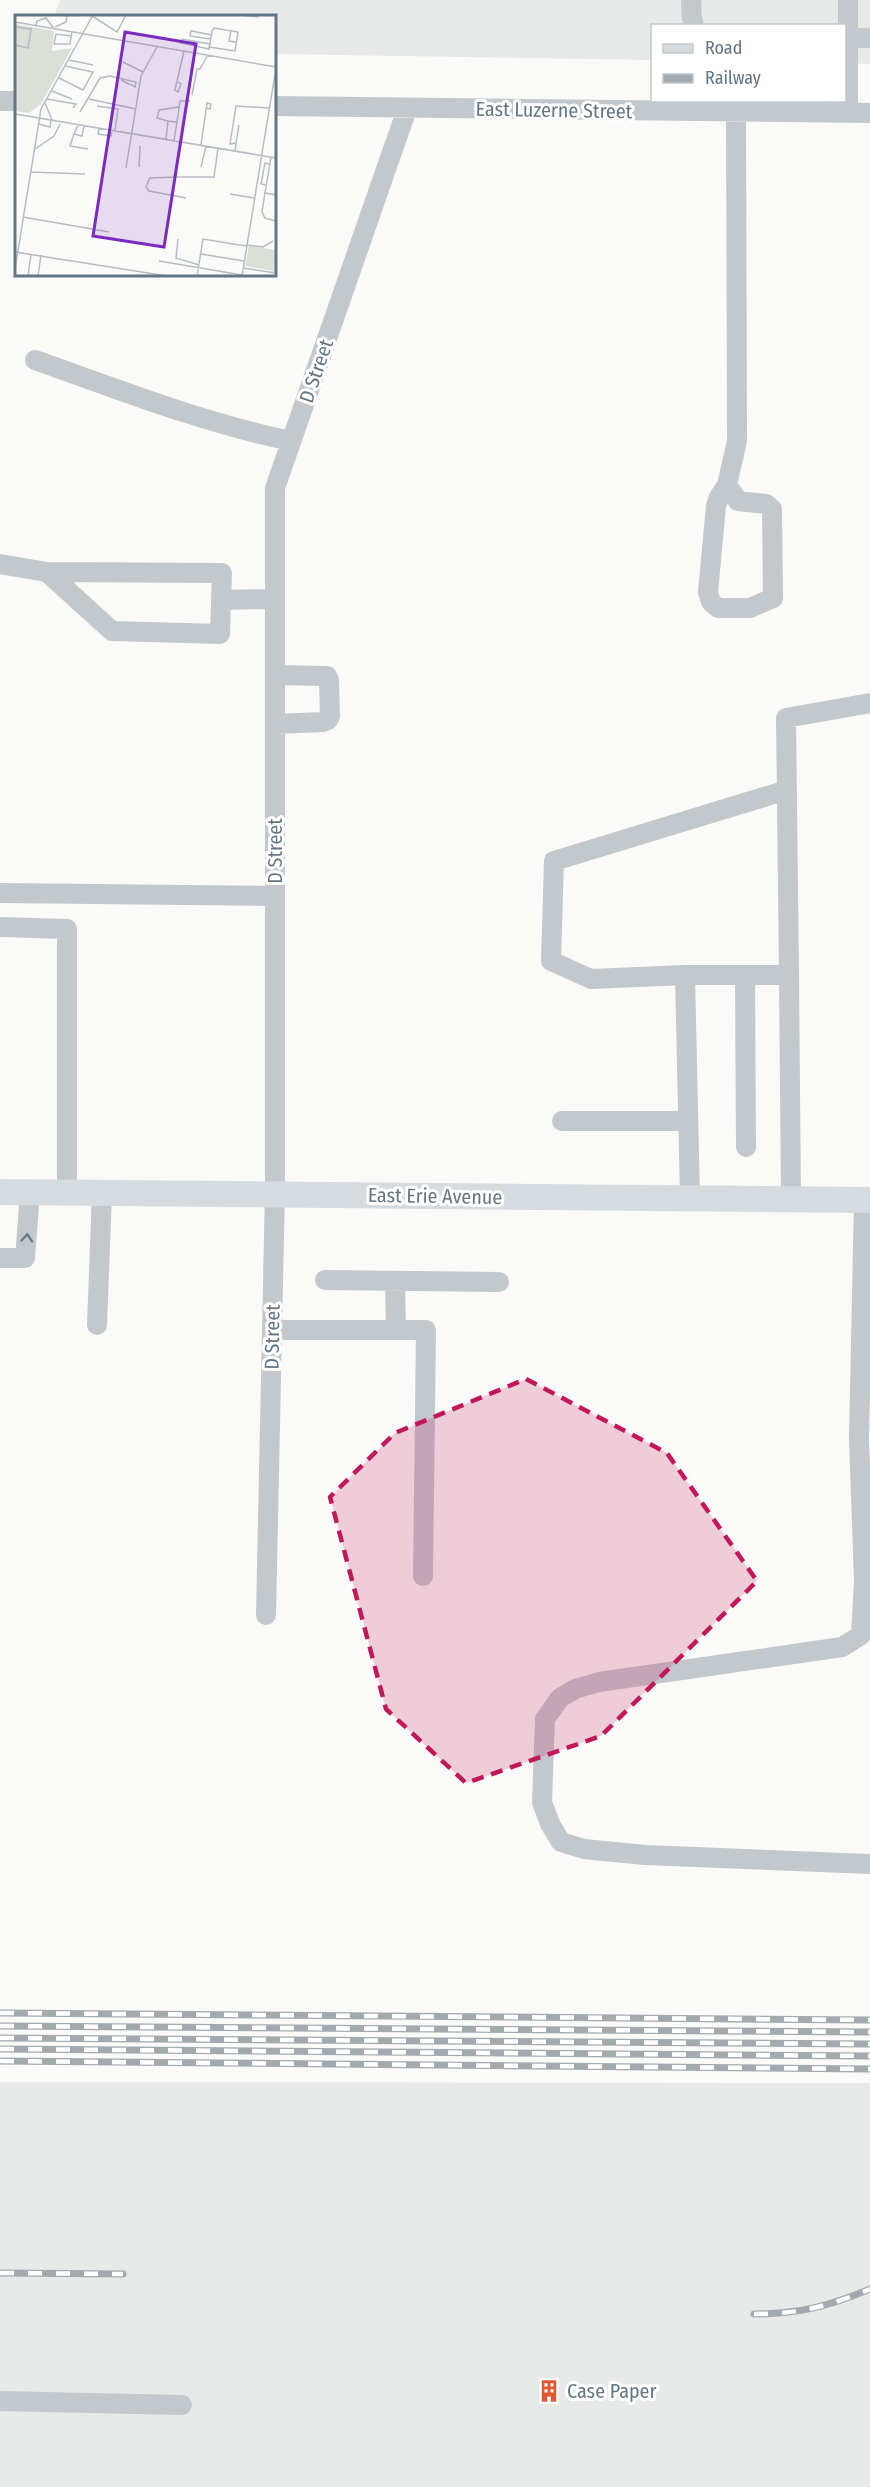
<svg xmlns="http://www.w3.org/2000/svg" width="870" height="2487" font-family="'Fira Sans Condensed',sans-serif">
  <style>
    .built { fill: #e8e9e9 }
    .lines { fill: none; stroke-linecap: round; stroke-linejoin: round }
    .minor { stroke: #c3c8cc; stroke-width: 20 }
    .major { stroke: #d6dbdf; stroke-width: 26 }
    .rail-casing { stroke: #a2aab0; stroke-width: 7 }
    .rail { stroke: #fff; stroke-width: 4.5; stroke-dasharray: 14; stroke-linecap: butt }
    .oneway { stroke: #6a7a87 }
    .marked { fill: #c2185b; fill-opacity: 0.2; stroke: #c2185b; stroke-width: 4.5; stroke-dasharray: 12 8; stroke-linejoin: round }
    .labels { text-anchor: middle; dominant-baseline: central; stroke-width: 6; stroke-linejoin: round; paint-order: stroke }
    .street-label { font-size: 20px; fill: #657683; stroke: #fff }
    .poi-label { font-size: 20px; fill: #657683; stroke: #fff; text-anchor: start }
    .inset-road { fill: none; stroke: #b5bdc2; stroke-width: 1.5 }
    .view { fill: #7b2cbf; fill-opacity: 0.15; stroke: #7b2cbf; stroke-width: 3 }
    .inset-edge { fill: none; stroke: #657683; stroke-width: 3 }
  </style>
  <rect width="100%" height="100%" fill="#fafaf8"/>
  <!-- built -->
  <path class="built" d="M 60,0 L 870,0 L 870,64 L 845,63 L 844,26 L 652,26 L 652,60 L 275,54 L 274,16 L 54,16 Z
    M 0,2082 L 870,2083 L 870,2487 L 0,2487 Z"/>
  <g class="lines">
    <!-- minor -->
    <path class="minor" d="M 691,0 L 692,18 L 694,26
      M 844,38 L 870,38
      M 0,101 L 16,101
      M 274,106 L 870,113
      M 848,113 L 848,0
      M 35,360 C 120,390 203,423 291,441
      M 727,485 L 738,501 L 766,504 L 772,509 L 773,598 L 750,608 L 718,608 L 711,602 L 708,592 L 716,506 L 719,497 L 727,485 L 737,441 L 736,112
      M 0,564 L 47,572 L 222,573 L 220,634 L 112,631 L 47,572
      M 221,600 L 275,599
      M 275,675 L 327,676 L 329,680 L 330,716 L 328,720 L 323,722 L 275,724
      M 0,893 L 275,896
      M 0,927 L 67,929 L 67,1193
      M 685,975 L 591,979 L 551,961 L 554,861 L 787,790
      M 745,975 L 746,1147
      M 789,975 L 786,718 L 870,703
      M 562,1121 L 688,1121
      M 690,1198 L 685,975 L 789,975 L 791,1199
      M 864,1200 L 859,1439 L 864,1581 L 861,1635 L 842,1647 L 599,1682 L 575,1689 L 560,1698 L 545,1719 L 542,1802 L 550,1824 L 561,1842 L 584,1849 L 645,1855 L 870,1864
      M 0,1258 L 25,1258 L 30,1192
      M 325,1280 L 499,1282
      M 97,1325 L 102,1193
      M 272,1330 L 396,1330 L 395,1281
      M 396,1330 L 426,1330 L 423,1576
      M 266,1615 L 275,1189 L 275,488 L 407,109
      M 0,2401 L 182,2405"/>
    <!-- major -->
    <path class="major" d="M 0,1192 L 870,1200"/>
    <!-- rail casing -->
    <g class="rail-casing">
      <path id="rail" d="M 0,2013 L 870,2020
        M 0,2026 L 870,2032
        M 0,2038 L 870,2044
        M 0,2049 L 870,2056
        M 0,2061 L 870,2069
        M 0,2273 L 123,2274
        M 754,2314 C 798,2314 830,2306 870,2289"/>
    </g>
    <!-- rail -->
    <use href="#rail" class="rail"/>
  </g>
  <!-- one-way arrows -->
  <defs><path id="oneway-chevron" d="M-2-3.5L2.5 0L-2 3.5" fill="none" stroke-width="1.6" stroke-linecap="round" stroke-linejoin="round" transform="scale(1.5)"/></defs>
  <use class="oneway" href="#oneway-chevron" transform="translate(27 1238) rotate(-85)"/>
  <!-- marked area -->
  <path class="marked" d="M 526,1379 L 667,1453 L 757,1581 L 601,1736 L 466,1783 L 386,1709 L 330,1497 L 395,1433 Z"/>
  <!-- icons -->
  <defs>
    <g id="building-bare" transform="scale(1.8)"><path d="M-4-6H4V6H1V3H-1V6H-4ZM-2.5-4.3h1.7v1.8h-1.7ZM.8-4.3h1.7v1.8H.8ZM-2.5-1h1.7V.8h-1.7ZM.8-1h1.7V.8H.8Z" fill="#e4572e" stroke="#fff" stroke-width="2.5" paint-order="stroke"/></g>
  </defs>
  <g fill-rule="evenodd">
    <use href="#building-bare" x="549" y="2391"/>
  </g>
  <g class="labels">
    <!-- street labels -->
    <g class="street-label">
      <text transform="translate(554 110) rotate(1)">East Luzerne Street</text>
      <text transform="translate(316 371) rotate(-71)">D Street</text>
      <text transform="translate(275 851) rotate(-90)">D Street</text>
      <text transform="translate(435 1196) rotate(1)">East Erie Avenue</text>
      <text transform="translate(272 1337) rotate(-89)">D Street</text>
    </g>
    <!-- poi labels -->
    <g class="poi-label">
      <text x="567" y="2391">Case Paper</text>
    </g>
  </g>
  <!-- overview -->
  <g transform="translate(15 15)">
    <rect width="261" height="261" fill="#fafaf8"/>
    <path d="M 0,9 L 39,16 L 37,36 L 57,33 L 26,89 L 14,98 L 0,96 ZM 234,231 L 261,235 L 261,261 L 258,256 L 230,251 Z" fill="#dadfd7"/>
    <path class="inset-road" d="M 224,0 L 244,2M 77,1 L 102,17 L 111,0M 0,7 L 261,52M 21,11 L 22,6 L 31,3 L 39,14M 0,12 L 16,14 L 13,33 L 0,30M 40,12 L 51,7 L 52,0M 216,15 L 214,26 L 221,27M 40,24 L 39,29 L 55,29 L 57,17M 40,24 L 41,19 L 56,21M 195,24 L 175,21 L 176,16 L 197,20M 194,32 L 220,36 L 223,17 L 199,13 L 197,16 L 195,29 L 194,32 L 194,34 L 166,28 L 167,24 L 195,29M 54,45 L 78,50M 108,47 L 128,57M 44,63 L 68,75 L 78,57 L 50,51M 163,67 L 166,69 L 163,77 L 160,75 L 169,36M 37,76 L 57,84M 177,80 L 182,54 L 185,54 L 193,40M 32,84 L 61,89 L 58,93M 74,84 L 121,94M 30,88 L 37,105M 82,91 L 103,94 L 100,116M 65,97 L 85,63 L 95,61 L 121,67 L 120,72 L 106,65M 0,99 L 261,143M 153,106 L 142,103 L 144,95 L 164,92M 162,107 L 165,86 L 175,86M 24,109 L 35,112 L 36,105M 63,110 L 59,119 L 67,121 L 69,111M 84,113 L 83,119 L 96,121 L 97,115M 59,119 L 55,131 L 73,134M 151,124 L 153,106 L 162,107 L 159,126M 165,127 L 159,162 L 135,163 L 131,172 L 134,176 L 171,183M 221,128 L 224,110M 186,130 L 192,88 L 196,89 L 195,94 L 191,93M 20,134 L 39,121 L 45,109M 220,136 L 221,128 L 215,129 L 221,91 L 254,93M 124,152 L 125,131M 186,152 L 191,131M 111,153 L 126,61 L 142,32M 16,157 L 70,159M 159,162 L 199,162 L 203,133M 251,170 L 246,169 L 250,148 L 254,149M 250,178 L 256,142M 215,179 L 239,183M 261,180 L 250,178 L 247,197 L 250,203 L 261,206M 8,202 L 94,217M 163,224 L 161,243 L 184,250M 231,230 L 248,232 L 258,226M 0,237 L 152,261M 186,239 L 229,246M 144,246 L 227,260M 228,253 L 261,258M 0,254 L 26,94 L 78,0M 13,261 L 16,239M 23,261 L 26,240M 182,261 L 188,224 L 231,231M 227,261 L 261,53"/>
    <path class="view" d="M 110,17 L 181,29 L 149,232 L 78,221 Z"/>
    <rect width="261" height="261" class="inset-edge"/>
  </g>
  <!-- legend -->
  <rect x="651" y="24" width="195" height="78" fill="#ffffff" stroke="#c1c8cd" stroke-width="1.5"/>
  <rect x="663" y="44" width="30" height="9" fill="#d6dbdf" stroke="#c1c8cd" stroke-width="1.5"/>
  <text x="705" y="54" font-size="18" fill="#657683">Road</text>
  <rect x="663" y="74" width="30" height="9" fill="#a2aab0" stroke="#c1c8cd" stroke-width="1.5"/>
  <text x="705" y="84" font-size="18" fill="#657683">Railway</text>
</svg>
